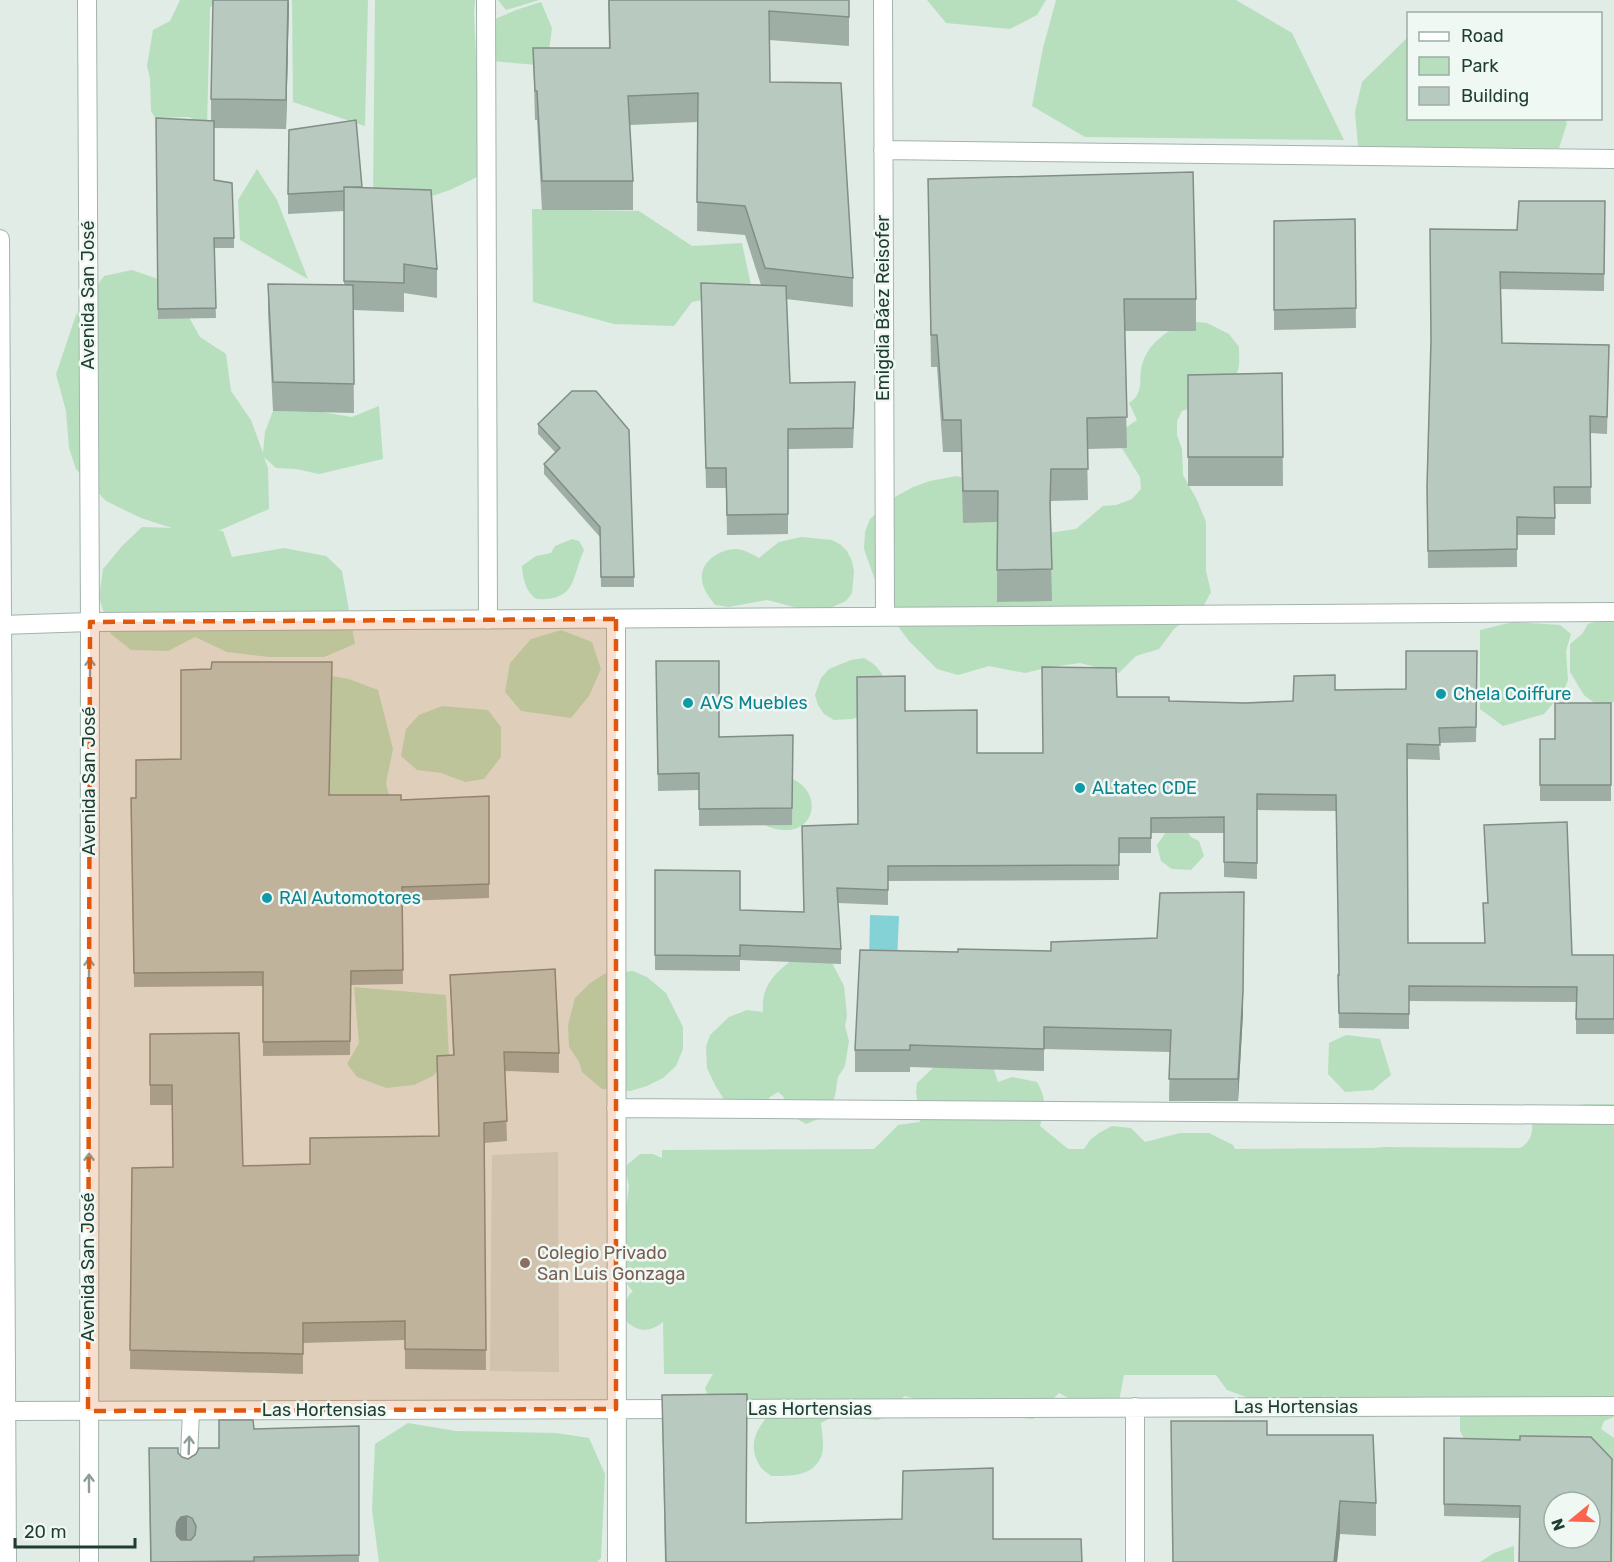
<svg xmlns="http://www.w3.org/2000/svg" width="1614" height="1562" font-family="Rubik,sans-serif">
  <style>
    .built { fill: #cedcd4 }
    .green { fill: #b7dfbd }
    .water { fill: #84d2d5 }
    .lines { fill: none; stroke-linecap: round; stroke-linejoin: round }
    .service-casing { stroke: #a2b4ac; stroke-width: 18 }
    .minor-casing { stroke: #a2b4ac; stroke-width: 20 }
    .tertiary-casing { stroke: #a2b4ac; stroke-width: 20 }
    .service { stroke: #fff; stroke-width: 16 }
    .minor { stroke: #fff; stroke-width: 18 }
    .tertiary { stroke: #fff; stroke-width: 18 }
    .wall { fill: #9eaea5 }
    .shaded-wall { fill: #818d86 }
    .building { fill: #b8cac0; stroke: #818d86; stroke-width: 1.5; fill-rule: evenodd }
    .oneway { stroke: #8f9e98 }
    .marked { fill: #de580e; fill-opacity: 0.2; stroke: #de580e; stroke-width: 4.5; stroke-dasharray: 12 8; stroke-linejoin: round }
    .culture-dot { fill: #0f9aa8; stroke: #f0f8f3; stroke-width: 2 }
    .education-dot { fill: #8d6e63; stroke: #f0f8f3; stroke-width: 2 }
    .labels { text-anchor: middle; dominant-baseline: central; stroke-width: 5; stroke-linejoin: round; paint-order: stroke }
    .street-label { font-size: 18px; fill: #1f3d32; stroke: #f0f8f3 }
    .culture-label { font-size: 18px; fill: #0d838f; stroke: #f0f8f3; text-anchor: start }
    .education-label { font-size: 18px; fill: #785e54; stroke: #f0f8f3; text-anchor: start }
  </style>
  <rect width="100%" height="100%" fill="#e0ece5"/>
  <!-- built -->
  <path class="built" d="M 558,1152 L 559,1372 L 490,1371 L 492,1155 Z"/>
  <!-- green -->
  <path class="green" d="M 180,0 L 216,0 L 210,8 L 207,127 L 189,117 L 155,118 L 151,111 L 150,78 L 147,66 L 153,30 L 170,21 Z
    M 292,0 L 368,0 L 365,126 L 293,102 Z
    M 375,0 L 475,0 L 474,14 L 480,142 L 477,177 L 450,190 L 426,198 L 373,201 Z
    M 498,0 L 539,0 L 506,10 Z
    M 927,0 L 1046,0 L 1037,15 L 1010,29 L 946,23 Z
    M 1056,0 L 1236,0 L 1292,33 L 1344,140 L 1085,137 L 1032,106 L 1043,48 Z
    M 541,2 L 552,28 L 547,66 L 492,61 L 493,20 L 516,10 Z
    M 1408,37 L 1408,118 L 1564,118 L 1567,123 L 1559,148 L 1358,147 L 1355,112 L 1362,82 Z
    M 257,169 L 277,200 L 308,279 L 240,240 L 238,200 Z
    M 532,209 L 639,211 L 692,246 L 742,243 L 752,290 L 692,302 L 674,326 L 614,324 L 533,302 Z
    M 132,270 L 158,279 L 190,319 L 200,337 L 226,354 L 231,391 L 251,420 L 263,453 L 265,432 L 273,411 L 322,412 L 352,417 L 379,406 L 383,459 L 319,474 L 296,469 L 276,468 L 264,457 L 268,468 L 269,509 L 218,531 L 223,531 L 232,557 L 284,548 L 326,556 L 342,571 L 355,644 L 324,657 L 269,657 L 227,652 L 195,637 L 168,651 L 131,650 L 111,634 L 99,598 L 103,569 L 123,545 L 142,527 L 172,528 L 141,518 L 106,501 L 76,469 L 69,448 L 66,411 L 56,374 L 76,315 L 104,276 Z
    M 1188,321 L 1207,323 L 1229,334 L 1239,347 C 1239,354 1240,364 1238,370 C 1232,387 1198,407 1182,411 L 1177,421 L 1177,435 L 1182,449 L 1183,475 L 1197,500 L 1206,522 L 1206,571 L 1211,592 L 1203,607 L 1174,629 L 1159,649 L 1136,656 L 1119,673 L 1080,663 L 1045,668 L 1025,673 L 989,666 L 958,675 L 937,669 L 909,641 L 900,629 L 891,603 L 876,583 L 864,549 L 865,532 L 870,519 L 895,497 L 913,487 L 930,481 L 956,476 L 983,482 L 1049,533 L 1076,529 L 1103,506 L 1116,505 L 1132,499 L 1141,489 L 1140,477 L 1120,445 L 1121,431 L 1137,420 L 1129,403 C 1132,401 1137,397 1138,393 C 1142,385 1139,374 1142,365 C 1148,343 1168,330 1188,321 Z
    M 801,537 L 832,540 L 841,545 L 847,551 L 852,561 L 854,572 L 852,593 L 846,601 L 823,611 L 806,610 L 767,600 L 729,607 L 715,605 C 710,598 703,590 702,580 C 700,561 720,549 737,549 C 745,550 752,554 759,558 L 779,542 Z
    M 572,539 L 579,541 L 584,550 C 571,579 577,601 536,599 C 525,590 523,579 522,566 L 536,556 L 551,553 L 555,546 Z
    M 1608,618 L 1614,618 L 1614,702 L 1598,706 L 1584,695 L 1570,672 L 1570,644 L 1582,634 L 1588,624 Z
    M 1513,622 L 1560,625 L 1571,634 L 1566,651 L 1568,680 L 1563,692 L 1544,714 L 1503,726 L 1480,709 L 1480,630 Z
    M 561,630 L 592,642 L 601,669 L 589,696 L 571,718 L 521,711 L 505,692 L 510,663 L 531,639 Z
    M 864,658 C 877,665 883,672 886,686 L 863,715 L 852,719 L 834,720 L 824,714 L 818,705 L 815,695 L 821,678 L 829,669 L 851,660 Z
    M 332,676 L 349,679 L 378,690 L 393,749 L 386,783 L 391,804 L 329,809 Z
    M 442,706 L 488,710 L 501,727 L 501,757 L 484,779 L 465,782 L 441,773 L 417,770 L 401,756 L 406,729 L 419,715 Z
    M 787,777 C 830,790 814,849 762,824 Z
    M 1184,827 L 1191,837 L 1199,841 L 1204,856 L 1191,870 L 1172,869 L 1161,861 L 1157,845 L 1166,832 Z
    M 797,956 L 830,959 L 844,986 L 847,1016 L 845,1026 L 849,1041 L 845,1066 L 838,1077 L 835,1096 L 828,1115 L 806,1124 L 790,1115 L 783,1096 L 778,1092 L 770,1097 L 760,1115 L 735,1117 L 715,1085 L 707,1068 L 706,1047 L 710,1035 L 729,1017 L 747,1010 L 763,1012 C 761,983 777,972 797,956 Z
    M 633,971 L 647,977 L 666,993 L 683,1027 L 683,1049 L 676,1066 L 663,1078 L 647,1086 L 630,1091 L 602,1089 L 582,1072 L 579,1062 L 569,1047 L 568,1025 L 575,998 L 589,984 L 604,974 Z
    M 354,987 L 446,995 L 449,1059 L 433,1076 L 414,1085 L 386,1088 L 357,1077 L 347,1064 L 359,1043 Z
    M 1346,1035 L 1380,1039 L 1391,1075 L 1373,1090 L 1345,1092 L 1328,1074 L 1329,1043 Z
    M 992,1064 L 998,1082 L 1012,1077 L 1037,1082 C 1047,1100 1045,1107 1040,1126 L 1068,1149 L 1084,1149 L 1090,1140 L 1099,1133 L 1112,1126 L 1131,1128 L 1145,1142 L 1180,1133 L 1209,1133 L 1233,1145 L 1235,1149 L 1373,1148 L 1384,1147 L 1520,1148 C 1529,1143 1533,1135 1532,1124 L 1548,1110 L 1586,1104 L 1614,1104 L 1614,1417 L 1604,1421 L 1601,1429 L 1614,1438 L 1614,1562 L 1602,1562 L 1600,1498 L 1467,1444 L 1460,1431 L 1460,1415 L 1389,1413 C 1376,1417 1356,1420 1344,1413 C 1338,1408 1331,1401 1325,1396 L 1321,1399 L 1251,1399 L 1227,1390 L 1216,1375 L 1124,1375 L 1119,1401 L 1072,1400 L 1059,1393 L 1033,1419 C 1017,1418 1002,1415 986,1414 C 967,1413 949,1417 930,1417 L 917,1399 L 904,1396 L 890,1416 L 877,1420 L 834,1416 L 821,1423 C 822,1433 825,1447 821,1457 C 812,1477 790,1476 771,1476 C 768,1473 762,1470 760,1466 C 748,1448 755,1431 767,1417 L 709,1398 L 705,1388 L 713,1374 L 664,1374 L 663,1322 C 651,1332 639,1333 627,1322 C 625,1310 623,1299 633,1291 C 626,1285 622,1273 626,1263 C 627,1260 630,1258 632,1255 L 619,1240 L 621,1208 L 627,1202 L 629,1186 L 626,1173 L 627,1165 L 640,1154 L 653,1154 L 662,1158 L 662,1150 L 874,1149 L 898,1125 L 920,1122 L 916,1092 L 917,1083 L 934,1067 Z
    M 408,1423 L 456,1431 L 556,1433 L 589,1438 L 605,1474 L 601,1558 L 597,1562 L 379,1562 L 372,1510 L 375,1444 Z
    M 1514,1546 L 1514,1562 L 1480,1562 L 1494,1553 Z"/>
  <!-- water -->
  <path class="water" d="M 870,915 L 899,916 L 897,961 L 869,961 Z"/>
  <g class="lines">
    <!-- service casing -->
    <g class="service-casing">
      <path id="service" d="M 188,1479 L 191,1411"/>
    </g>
    <!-- minor casing -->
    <g class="minor-casing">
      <path id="minor" d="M 486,0 L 488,620
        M 883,0 L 885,616
        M 883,150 L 1614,159
        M 616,619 L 617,1562
        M 2,625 L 90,622 L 1614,612
        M 616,1108 L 1614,1115
        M 1135,1407 L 1135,1562
        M 724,1409 L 1614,1406
        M 6,1411 L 685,1409"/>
    </g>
    <!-- tertiary casing -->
    <g class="tertiary-casing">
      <path id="tertiary" d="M 87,0 L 90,622 L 89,1562
        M 0,239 L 7,1562"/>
    </g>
    <!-- service -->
    <use href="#service" class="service"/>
    <!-- minor -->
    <use href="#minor" class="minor"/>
    <!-- tertiary -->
    <use href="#tertiary" class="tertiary"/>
  </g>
  <!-- wall -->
  <path class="wall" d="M 289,0 L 286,129 L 214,128 L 214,180 L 234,238 L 234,248 L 214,248 L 216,318 L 158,319 L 156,118 L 211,121 L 211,99 Z
    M 608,0 L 849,0 L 849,46 L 769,40 L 770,82 L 853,278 L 853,307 L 786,299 L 790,383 L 855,402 L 853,448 L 788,449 L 788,534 L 727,535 L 726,488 L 706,488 L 701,283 L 761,285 L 745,235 L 697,231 L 698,122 L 630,125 L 633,181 L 633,210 L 542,210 L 537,120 L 535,120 L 533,48 L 609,48 Z
    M 928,179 L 1196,299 L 1196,331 L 1124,331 L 1127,448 L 1087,449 L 1088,500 L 1051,501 L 1050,521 L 1052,601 L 997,602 L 997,522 L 963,523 L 961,452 L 943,452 L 937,367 L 931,367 Z
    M 362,187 L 437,269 L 437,298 L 404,293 L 404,312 L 353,310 L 354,413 L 273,411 L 268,313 L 268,284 L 344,285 L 344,211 L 288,214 L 288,194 Z
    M 1605,201 L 1604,291 L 1501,289 L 1502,343 L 1609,345 L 1607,434 L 1590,433 L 1591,504 L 1555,504 L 1555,535 L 1517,535 L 1517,567 L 1428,568 L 1427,487 L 1431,344 L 1517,230 Z
    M 1355,219 L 1356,328 L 1274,330 L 1274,221 Z
    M 1282,373 L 1283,486 L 1188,486 L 1188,375 Z
    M 572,391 L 634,577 L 634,587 L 601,587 L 600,537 L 544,474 L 544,464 L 555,452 L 538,434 L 538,424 Z
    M 1477,651 L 1476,742 L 1439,743 L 1440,760 L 1407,759 L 1408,943 L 1485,943 L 1483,903 L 1488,903 L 1484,825 L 1572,955 L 1614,955 L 1614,1034 L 1576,1034 L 1576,1002 L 1409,1001 L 1409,1029 L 1339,1028 L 1338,975 L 1339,975 L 1336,811 L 1257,810 L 1257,879 L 1224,877 L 1224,833 L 1151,833 L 1151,853 L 1119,853 L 1119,880 L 888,881 L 888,905 L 838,903 L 841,949 L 841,964 L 740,960 L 740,971 L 655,970 L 655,870 L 740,910 L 804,912 L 802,826 L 858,824 L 905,711 L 977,753 L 1043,753 L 1117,697 L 1169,701 L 1245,703 L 1293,701 L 1335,690 L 1406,689 Z
    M 656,661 L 719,737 L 793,735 L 792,825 L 699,826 L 699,790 L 658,791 Z
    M 1611,703 L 1611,801 L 1540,801 L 1540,739 L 1555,739 Z
    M 330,795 L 401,800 L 489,796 L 489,898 L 402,901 L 403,984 L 351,985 L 350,1055 L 263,1056 L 263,986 L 134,987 L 131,798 Z
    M 860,950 L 1243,1013 L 1238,1101 L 1169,1101 L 1170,1052 L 1044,1049 L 1044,1071 L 910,1067 L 910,1072 L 855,1072 L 855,1050 Z
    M 450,975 L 559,1053 L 559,1073 L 505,1071 L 507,1141 L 484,1143 L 486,1370 L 405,1369 L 405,1340 L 303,1343 L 303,1374 L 130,1369 L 132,1168 L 173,1167 L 172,1105 L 150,1105 L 150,1034 L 243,1166 L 310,1164 L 438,1136 L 453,1055 Z
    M 662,1395 L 746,1523 L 993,1539 L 1082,1562 L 665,1562 Z
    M 359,1426 L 359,1562 L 150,1562 L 149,1448 L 178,1453 L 182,1457 L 188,1459 L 219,1448 L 254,1429 Z
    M 1267,1435 L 1376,1503 L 1376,1536 L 1340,1534 L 1337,1562 L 1172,1562 Z
    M 1444,1438 L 1520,1440 L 1519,1518 L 1444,1516 Z"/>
  <!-- shaded-wall -->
  <path class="shaded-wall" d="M 288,0 L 289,3 L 286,129 L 286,100 Z
    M 1244,892 L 1243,1013 L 1238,1101 L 1238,1079 Z
    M 1340,1501 L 1340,1534 L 1337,1562 L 1334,1562 Z
    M 187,1516 L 187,1548 L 181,1549 L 176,1531 L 177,1522 L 181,1517 Z"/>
  <!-- building -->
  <path class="building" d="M 213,0 L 288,0 L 286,100 L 211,99 Z
    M 609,0 L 849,0 L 849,17 L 769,11 L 770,82 L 841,83 L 853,278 L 765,268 L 745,206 L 697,202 L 698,93 L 628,96 L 633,181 L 542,181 L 537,91 L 535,91 L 533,48 L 610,48 Z
    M 156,118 L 214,121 L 214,180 L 232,183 L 234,238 L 214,238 L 216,308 L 158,309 Z
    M 356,120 L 362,187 L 344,187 L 344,191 L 288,194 L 289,130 Z
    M 1193,172 L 1196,299 L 1124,299 L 1127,417 L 1087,418 L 1088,469 L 1051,469 L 1050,504 L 1052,569 L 997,570 L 998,491 L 963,491 L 961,420 L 943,420 L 937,335 L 931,335 L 928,179 Z
    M 344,187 L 431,190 L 437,269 L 404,264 L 404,283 L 344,281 Z
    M 1519,201 L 1605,201 L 1604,274 L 1500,272 L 1502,343 L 1609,345 L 1607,417 L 1590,416 L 1591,487 L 1554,487 L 1555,518 L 1517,517 L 1517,549 L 1428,551 L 1427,487 L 1431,341 L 1430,229 L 1517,230 Z
    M 1355,219 L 1356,308 L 1274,310 L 1274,221 Z
    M 701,283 L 786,286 L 790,383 L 855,382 L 853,428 L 788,429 L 788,514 L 727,515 L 726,468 L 706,468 Z
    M 268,284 L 353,285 L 354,384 L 273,382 Z
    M 1282,373 L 1283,457 L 1188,457 L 1188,375 Z
    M 572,391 L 596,391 L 629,430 L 634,577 L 601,577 L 600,527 L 544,464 L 560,448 L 538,424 Z
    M 1406,651 L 1477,651 L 1476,727 L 1439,728 L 1440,745 L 1407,744 L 1408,943 L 1485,943 L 1483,903 L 1488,903 L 1484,825 L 1567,822 L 1572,955 L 1614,955 L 1614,1019 L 1576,1019 L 1577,987 L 1409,986 L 1409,1014 L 1339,1013 L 1338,975 L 1339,975 L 1336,795 L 1257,794 L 1257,863 L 1224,862 L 1224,817 L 1151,818 L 1151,838 L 1119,838 L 1119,865 L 888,866 L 888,890 L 837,888 L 841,949 L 740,945 L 740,956 L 655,955 L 655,870 L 740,871 L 740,910 L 804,912 L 802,826 L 858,824 L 857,677 L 905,676 L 905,711 L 977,710 L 977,753 L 1043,753 L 1042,667 L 1116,668 L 1117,697 L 1169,697 L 1169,701 L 1245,703 L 1293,701 L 1294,676 L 1335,675 L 1335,690 L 1406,689 Z
    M 656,661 L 719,661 L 719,737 L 793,735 L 792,808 L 699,809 L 699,773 L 658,774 Z
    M 212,662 L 332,662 L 329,795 L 401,795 L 401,800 L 489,796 L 489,884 L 402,887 L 403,970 L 351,971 L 350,1041 L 263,1042 L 263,972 L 134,973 L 131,798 L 136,798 L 136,760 L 181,759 L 181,670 L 211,669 Z
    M 1555,703 L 1611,703 L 1611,785 L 1540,785 L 1540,739 L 1555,739 Z
    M 1244,892 L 1243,991 L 1238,1079 L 1169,1079 L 1171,1030 L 1044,1027 L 1044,1049 L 910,1045 L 910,1050 L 855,1050 L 860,950 L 958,952 L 958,949 L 1051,951 L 1051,942 L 1157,938 L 1160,893 Z
    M 555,969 L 559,1053 L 504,1052 L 507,1121 L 484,1123 L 486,1350 L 405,1349 L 405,1321 L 303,1323 L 303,1354 L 130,1350 L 132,1168 L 173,1167 L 172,1085 L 150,1085 L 150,1034 L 239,1033 L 243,1166 L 310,1164 L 310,1138 L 439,1136 L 437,1056 L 454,1055 L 450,975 Z
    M 747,1394 L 746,1523 L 902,1519 L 903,1471 L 993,1468 L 993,1539 L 1081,1539 L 1082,1562 L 666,1562 L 662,1395 Z
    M 219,1420 L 253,1420 L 254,1429 L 359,1426 L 359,1555 L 254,1557 L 254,1561 L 151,1562 L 149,1448 L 178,1448 L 178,1453 L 182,1457 L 188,1459 L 196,1454 L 199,1448 L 219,1448 ZM 187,1516 L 192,1518 L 196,1526 L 195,1535 L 191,1540 L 181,1540 L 177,1536 L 176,1531 L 177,1522 L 181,1517 Z
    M 1171,1421 L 1267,1421 L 1267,1435 L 1373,1435 L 1376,1503 L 1340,1501 L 1334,1562 L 1173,1562 Z
    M 1520,1436 L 1591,1437 L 1612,1459 L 1611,1562 L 1519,1562 L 1520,1506 L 1444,1504 L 1444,1438 L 1520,1440 ZM 1554,1502 L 1590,1502 L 1590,1538 L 1554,1538 Z"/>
  <!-- one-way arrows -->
  <defs><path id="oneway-shaft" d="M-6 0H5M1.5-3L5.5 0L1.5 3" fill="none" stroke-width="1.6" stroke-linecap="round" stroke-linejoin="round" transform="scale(1.5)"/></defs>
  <g class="oneway">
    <use href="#oneway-shaft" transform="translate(90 667) rotate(-90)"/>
    <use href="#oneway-shaft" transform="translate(89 967) rotate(-90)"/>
    <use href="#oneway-shaft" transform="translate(89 1162) rotate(-90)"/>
    <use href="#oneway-shaft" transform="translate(189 1445) rotate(-88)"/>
    <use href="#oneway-shaft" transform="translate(89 1483) rotate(-90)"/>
  </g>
  <!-- marked area -->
  <path class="marked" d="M 616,619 L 616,1409 L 88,1411 L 90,622 Z"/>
  <!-- markers -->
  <g class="culture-dot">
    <circle cx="1441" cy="694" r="6"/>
    <circle cx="688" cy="703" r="6"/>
    <circle cx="1080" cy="788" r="6"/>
    <circle cx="267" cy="898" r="6"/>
  </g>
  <circle class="education-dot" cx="525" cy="1263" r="6"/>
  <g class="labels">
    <!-- street labels -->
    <g class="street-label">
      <text transform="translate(88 295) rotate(-90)">Avenida San José</text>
      <text transform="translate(883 308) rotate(-90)">Emigdia Báez Reisofer</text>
      <text transform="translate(89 781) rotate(-90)">Avenida San José</text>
      <text transform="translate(88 1267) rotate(-90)">Avenida San José</text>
      <text x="1296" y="1407">Las Hortensias</text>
      <text x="810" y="1409">Las Hortensias</text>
      <text x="324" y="1410">Las Hortensias</text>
    </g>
    <!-- culture labels -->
    <g class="culture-label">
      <text x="1453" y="694">Chela Coiffure</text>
      <text x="700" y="703">AVS Muebles</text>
      <text x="1092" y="788">ALtatec CDE</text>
      <text x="279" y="898">RAl Automotores</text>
    </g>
    <!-- education labels -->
    <g class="education-label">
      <text x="537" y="1253">Colegio Privado<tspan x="537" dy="21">San Luis Gonzaga</tspan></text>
    </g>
  </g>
  <!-- legend -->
  <rect x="1407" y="12" width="195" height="108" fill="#f0f8f3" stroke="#9cada6" stroke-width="1.5"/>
  <rect x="1419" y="32" width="30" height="9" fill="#ffffff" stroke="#9cada6" stroke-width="1.5"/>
  <text x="1461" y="42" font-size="18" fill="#1f3d32">Road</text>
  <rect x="1419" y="57" width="30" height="18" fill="#b7dfbd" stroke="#9cada6" stroke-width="1.5"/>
  <text x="1461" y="72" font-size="18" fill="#1f3d32">Park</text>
  <rect x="1419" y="87" width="30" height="18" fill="#b8cac0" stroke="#9cada6" stroke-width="1.5"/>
  <text x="1461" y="102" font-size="18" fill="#1f3d32">Building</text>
  <!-- north arrow -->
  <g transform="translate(1572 1520) rotate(251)"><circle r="28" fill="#f0f8f3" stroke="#9cada6" stroke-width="1.5"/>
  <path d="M0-4.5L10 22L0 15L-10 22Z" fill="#fb654f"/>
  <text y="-9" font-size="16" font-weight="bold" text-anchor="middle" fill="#1f3d32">N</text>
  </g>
  <!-- scale -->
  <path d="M15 1538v9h120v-9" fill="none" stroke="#1f3d32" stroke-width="3"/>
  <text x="24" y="1538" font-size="18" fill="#1f3d32" stroke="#f0f8f3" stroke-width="4.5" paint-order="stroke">20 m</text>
</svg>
